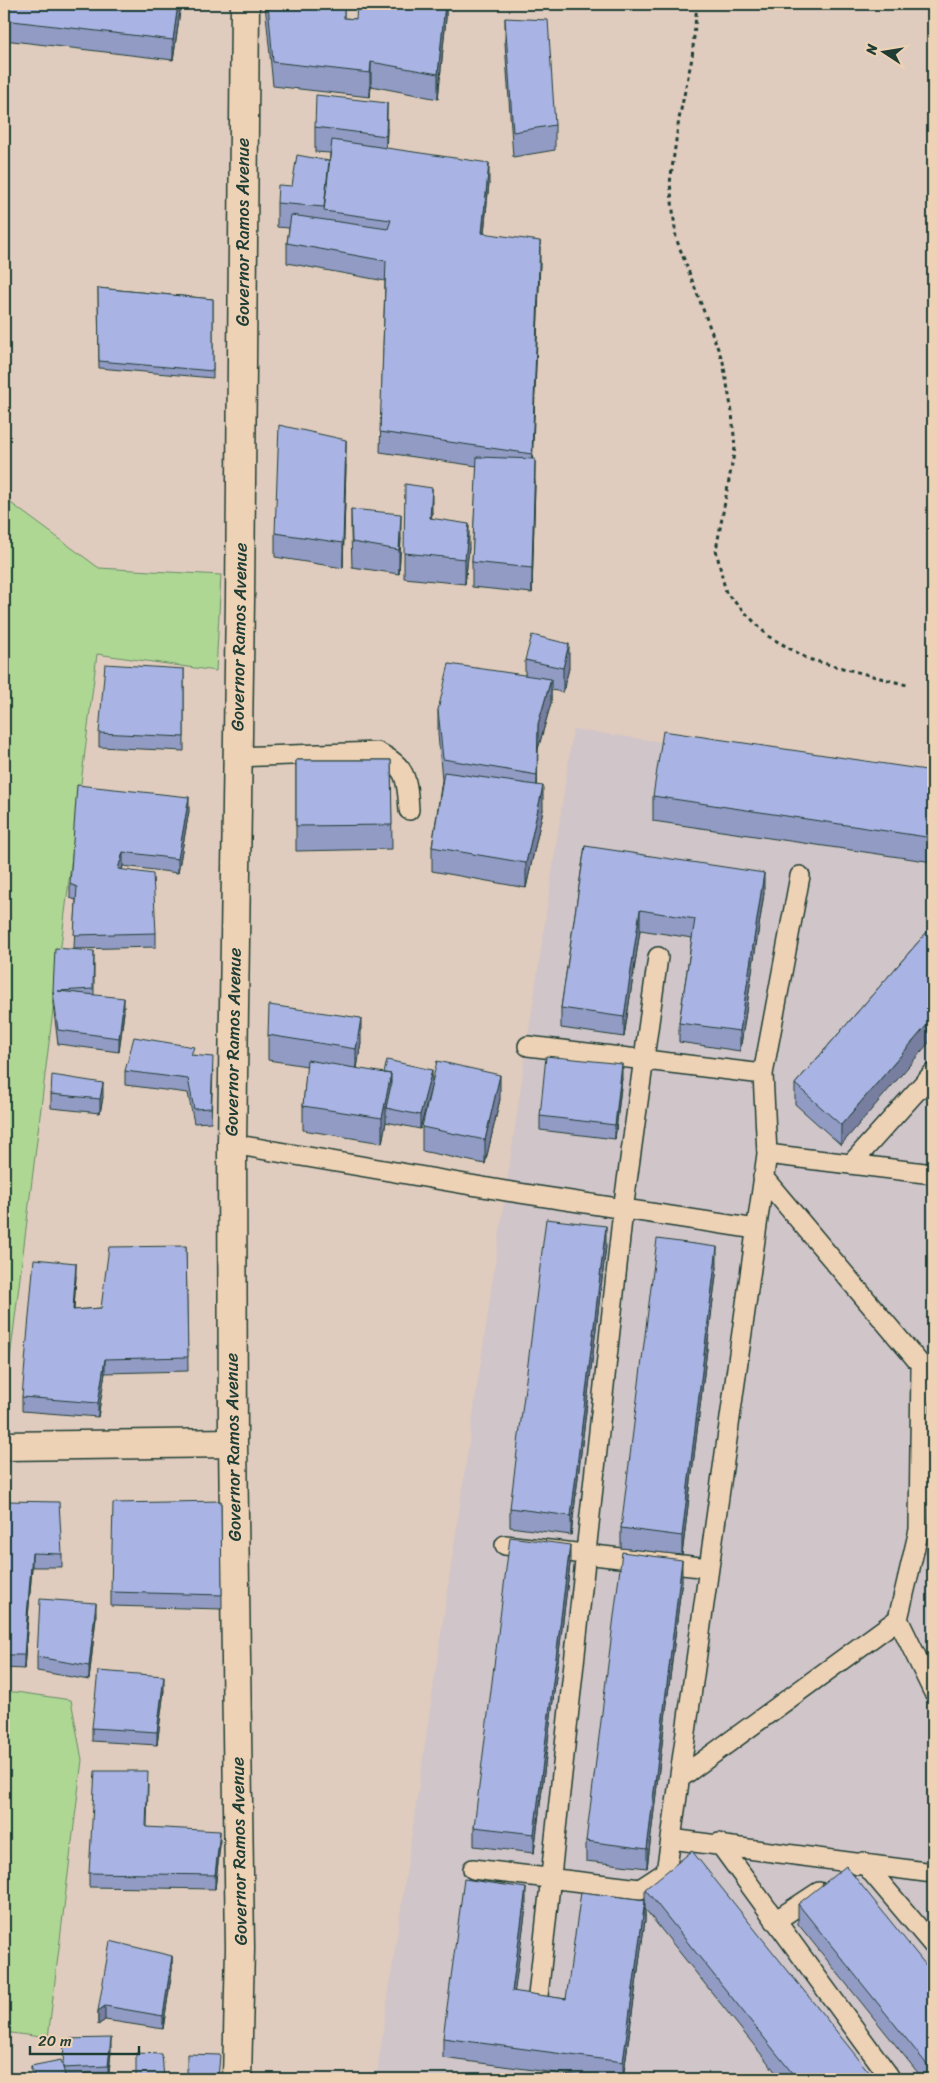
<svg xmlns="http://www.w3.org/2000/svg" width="937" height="2083" font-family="Sriracha,sans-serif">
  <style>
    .built { fill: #d0c5c9; fill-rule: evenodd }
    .green { fill: #aed794; stroke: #668a64 }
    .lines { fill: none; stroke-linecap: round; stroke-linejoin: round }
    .service-casing { stroke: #1f3d34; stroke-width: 22 }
    .secondary-casing { stroke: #1f3d34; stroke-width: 31 }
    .path { stroke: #1f3d34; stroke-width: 3; stroke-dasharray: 4 4; stroke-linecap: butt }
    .service { stroke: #eed2b5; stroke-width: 19 }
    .secondary { stroke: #eed2b5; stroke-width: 28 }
    .wall { fill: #929bc4; stroke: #1f3d34 }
    .shaded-wall { fill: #777ea0; stroke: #1f3d34 }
    .building { fill: #aab4e4; stroke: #1f3d34 }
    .labels { text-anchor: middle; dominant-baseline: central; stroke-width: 4; stroke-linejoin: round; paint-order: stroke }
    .street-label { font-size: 18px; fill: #1f3d34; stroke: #eed2b5 }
  </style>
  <rect width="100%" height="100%" fill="#e0ccbe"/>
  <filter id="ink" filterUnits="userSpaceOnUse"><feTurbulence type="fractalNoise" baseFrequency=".02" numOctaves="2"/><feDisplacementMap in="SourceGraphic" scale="10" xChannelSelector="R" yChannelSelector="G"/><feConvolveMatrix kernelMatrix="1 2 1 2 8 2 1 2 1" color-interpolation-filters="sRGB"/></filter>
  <g filter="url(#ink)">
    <!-- built -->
    <path class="built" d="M 573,729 L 933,781 L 933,945 L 841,1144 L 933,1038 L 933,1994 L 798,1924 L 923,2079 L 623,2079 L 566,2018 L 443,2058 L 601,2079 L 376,2079 ZM 585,866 L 764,893 L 695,938 L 640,930 L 624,1037 ZM 717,1267 L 682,1555 L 622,1548 Z"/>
    <!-- green -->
    <path class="green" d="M 4,498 L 99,568 L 221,575 L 216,671 L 97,654 L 4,1407 Z
      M 4,1692 L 16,1692 L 71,1700 L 82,1760 L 48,2038 L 4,2032 Z"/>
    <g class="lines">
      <!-- service casing -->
      <g class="service-casing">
        <path id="service" d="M 237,757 L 377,752 C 407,766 407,779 409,810
          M 528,1046 L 763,1074 L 767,1154
          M 763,1074 L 800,876
          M 232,1144 L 506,1191 L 756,1229
          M 851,1164 L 933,1073
          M 933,1174 L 767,1154 L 671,1839 L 933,1873
          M 505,1545 L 709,1568
          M 898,1619 L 933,1691
          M 680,1778 L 898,1619 L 919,1530 L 921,1365 L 763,1177
          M 719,1843 L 889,2076
          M 858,1865 L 863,1862 L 933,1945
          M 473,1869 L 640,1889 L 666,1872 L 671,1839
          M 775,1921 L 819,1892
          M 537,2005 L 623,1210 L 658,957"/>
      </g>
      <!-- secondary casing -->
      <g class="secondary-casing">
        <path id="secondary" d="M 4,1446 L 233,1443
          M 237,2079 L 240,1948 L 233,1443 L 232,1144 L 240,600 L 245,4"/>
      </g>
      <!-- path -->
      <path class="path" d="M 697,4 L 692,58 L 679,119 L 670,183 L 676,238 L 723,362 L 732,412 L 735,448 L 716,550 L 726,593 L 768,636 L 808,659 L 907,685"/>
      <!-- service -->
      <use href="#service" class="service"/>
      <!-- secondary -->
      <use href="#secondary" class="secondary"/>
    </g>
    <!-- wall -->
    <path class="wall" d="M 4,4 L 181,4 L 173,60 L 4,40 Z
      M 265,4 L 344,4 L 344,18 L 356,19 L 446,4 L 446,18 L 438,99 L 371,86 L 370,97 L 273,86 Z
      M 505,18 L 555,125 L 555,150 L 513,157 L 505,43 Z
      M 315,127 L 387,128 L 386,148 L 489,183 L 484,233 L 540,261 L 532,459 L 535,483 L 532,593 L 472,587 L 472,562 L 477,466 L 380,452 L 385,281 L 287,263 L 287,243 L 289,228 L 277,227 L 277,203 L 292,186 L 329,166 L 330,153 L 315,152 Z
      M 98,288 L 213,299 L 213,378 L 99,368 Z
      M 346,465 L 343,568 L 275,557 L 275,533 Z
      M 351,509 L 401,538 L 399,574 L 352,567 L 351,533 Z
      M 432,512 L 431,518 L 469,548 L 465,584 L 404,578 L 404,553 Z
      M 525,660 L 569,668 L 563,692 L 551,690 L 551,703 L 538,749 L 537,785 L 543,810 L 526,888 L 432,871 L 432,847 L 442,780 L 438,734 L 438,710 L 525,675 Z
      M 184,669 L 184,751 L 99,747 L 99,733 Z
      M 296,760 L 391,760 L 392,849 L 296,851 Z
      M 933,771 L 933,862 L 653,821 L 653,796 Z
      M 189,811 L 178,873 L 123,866 L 122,870 L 156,933 L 156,947 L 74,949 L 76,900 L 70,898 L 70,884 Z
      M 585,846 L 764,893 L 740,1051 L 679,1042 L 679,1023 L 692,938 L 640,930 L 624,1037 L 561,1028 L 561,1008 Z
      M 933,925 L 841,1145 L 795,1104 L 795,1084 Z
      M 94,951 L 94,995 L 124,1012 L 119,1052 L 58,1044 L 53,1004 L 53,991 Z
      M 268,1035 L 361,1043 L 357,1069 L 432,1084 L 420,1129 L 386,1122 L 382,1143 L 303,1130 L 303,1106 L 307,1066 L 268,1060 Z
      M 194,1055 L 213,1070 L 211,1122 L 194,1123 L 188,1093 L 125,1085 L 125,1071 Z
      M 622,1078 L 615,1139 L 540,1130 L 540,1116 Z
      M 51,1094 L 103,1097 L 100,1113 L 51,1108 Z
      M 500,1099 L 485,1164 L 422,1151 L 422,1127 Z
      M 186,1246 L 188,1371 L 105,1373 L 98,1417 L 22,1411 L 22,1397 L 76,1276 L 74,1310 L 101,1308 Z
      M 606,1246 L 571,1535 L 510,1527 L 510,1508 Z
      M 717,1267 L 682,1555 L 621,1548 L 621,1528 Z
      M 221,1501 L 222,1609 L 111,1606 L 111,1592 Z
      M 4,1512 L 62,1554 L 62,1567 L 32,1567 L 24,1669 L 4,1668 Z
      M 570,1564 L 534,1853 L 474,1846 L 474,1827 Z
      M 682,1579 L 647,1868 L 586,1861 L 586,1841 Z
      M 96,1617 L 89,1680 L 37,1671 L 37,1657 Z
      M 164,1690 L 157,1745 L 92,1741 L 92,1728 Z
      M 148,1785 L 147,1827 L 220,1845 L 215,1889 L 89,1887 L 89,1873 Z
      M 645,1889 L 873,2079 L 781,2079 L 645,1909 L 645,1920 L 623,2079 L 601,2079 L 443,2058 L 443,2038 L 526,1907 L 514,1992 L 566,1999 L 645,1900 Z
      M 798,1904 L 933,1974 L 933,2079 L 923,2079 L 798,1924 Z
      M 172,1956 L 172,1970 L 163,2029 L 105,2020 L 98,2025 L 98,2011 Z
      M 111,2052 L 109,2073 L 113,2079 L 31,2079 L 31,2066 L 63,2068 Z"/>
    <!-- shaded-wall -->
    <path class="shaded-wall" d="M 178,4 L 181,4 L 173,60 L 173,40 Z
      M 445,4 L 446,4 L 446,18 L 438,99 L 438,74 Z
      M 371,62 L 371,86 L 370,97 L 370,73 Z
      M 387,103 L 387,128 L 386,160 L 386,136 Z
      M 489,163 L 489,183 L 482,252 L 482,233 Z
      M 540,241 L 540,261 L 532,473 L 532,454 Z
      M 346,440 L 346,465 L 343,568 L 343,543 Z
      M 535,459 L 535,483 L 532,593 L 532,568 Z
      M 432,488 L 432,512 L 430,543 L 430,518 Z
      M 401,514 L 401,538 L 399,574 L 399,550 Z
      M 469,524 L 469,548 L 465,584 L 465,559 Z
      M 569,644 L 569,668 L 563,692 L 563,668 Z
      M 551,679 L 551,703 L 538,749 L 537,799 L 538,724 Z
      M 543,786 L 543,810 L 526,888 L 526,863 Z
      M 189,797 L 189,811 L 178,873 L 178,859 Z
      M 123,852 L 123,866 L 118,883 L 118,869 Z
      M 764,873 L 764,893 L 740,1051 L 740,1031 Z
      M 640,910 L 640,930 L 624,1037 L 624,1017 Z
      M 124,998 L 124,1012 L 119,1052 L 119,1038 Z
      M 361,1018 L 361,1043 L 356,1073 L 356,1049 Z
      M 933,1018 L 933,1038 L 841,1145 L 841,1125 Z
      M 622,1064 L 622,1078 L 615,1139 L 615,1125 Z
      M 432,1070 L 432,1084 L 420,1129 L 420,1115 Z
      M 391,1074 L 391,1099 L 386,1108 L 386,1122 L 382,1143 L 382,1118 Z
      M 500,1075 L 500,1099 L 485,1164 L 485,1140 Z
      M 103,1083 L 103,1097 L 100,1113 L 100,1099 Z
      M 606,1226 L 606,1246 L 571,1535 L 571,1516 Z
      M 717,1247 L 717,1267 L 682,1555 L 682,1536 Z
      M 76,1263 L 76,1276 L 73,1323 L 73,1310 Z
      M 105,1359 L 105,1373 L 98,1417 L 98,1403 Z
      M 570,1545 L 570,1564 L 534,1853 L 534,1834 Z
      M 32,1553 L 32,1567 L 24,1669 L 24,1655 Z
      M 682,1560 L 682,1579 L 647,1868 L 647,1849 Z
      M 96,1603 L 96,1617 L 89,1680 L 89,1666 Z
      M 164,1676 L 164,1690 L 157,1745 L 157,1732 Z
      M 220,1831 L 220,1845 L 215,1889 L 215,1875 Z
      M 526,1888 L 526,1907 L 512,2011 L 512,1991 Z
      M 645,1900 L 645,1920 L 623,2079 L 623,2062 Z
      M 172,1956 L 172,1970 L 163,2029 L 163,2016 Z
      M 105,2006 L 105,2020 L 98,2025 L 98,2011 Z
      M 111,2038 L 111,2052 L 108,2079 L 108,2066 Z"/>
    <!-- building -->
    <path class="building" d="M 4,4 L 178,4 L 173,40 L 4,20 Z
      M 268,4 L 344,4 L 344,18 L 356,19 L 357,4 L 445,4 L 438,74 L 371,62 L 370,73 L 273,62 Z
      M 505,18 L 548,20 L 555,125 L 513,132 Z
      M 316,95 L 387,103 L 386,136 L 315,127 Z
      M 332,140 L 489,163 L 482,233 L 540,241 L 532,454 L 380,432 L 386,261 L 287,243 L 291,215 L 388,229 L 391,220 L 324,211 Z
      M 297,155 L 329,161 L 324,207 L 277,203 L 278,185 L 292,186 Z
      M 98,288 L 213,299 L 213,371 L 99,361 Z
      M 279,425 L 346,440 L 343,543 L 275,533 Z
      M 477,457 L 535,459 L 532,568 L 472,562 Z
      M 405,484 L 432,488 L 430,518 L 469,524 L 465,559 L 404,553 Z
      M 351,509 L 401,514 L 399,550 L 352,542 Z
      M 532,635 L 569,644 L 563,668 L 525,660 Z
      M 105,664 L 184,669 L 184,737 L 99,733 Z
      M 449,664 L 551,679 L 538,724 L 537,775 L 443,759 L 438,710 Z
      M 663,731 L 933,771 L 933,838 L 653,796 Z
      M 296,760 L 391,760 L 392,825 L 296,826 Z
      M 444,772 L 543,786 L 526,863 L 432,847 Z
      M 77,785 L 189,797 L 178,859 L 123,852 L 118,869 L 153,874 L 156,933 L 74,935 L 77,887 L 70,884 Z
      M 585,846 L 764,873 L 740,1031 L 679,1023 L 695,919 L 640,910 L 624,1017 L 561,1008 Z
      M 933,925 L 933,1018 L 841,1125 L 795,1084 Z
      M 55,948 L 94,951 L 93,989 L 58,991 L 124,998 L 119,1038 L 58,1030 L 53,991 Z
      M 269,1005 L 361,1018 L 356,1049 L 268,1035 Z
      M 134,1037 L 194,1047 L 191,1055 L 213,1057 L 211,1108 L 194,1109 L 188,1079 L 125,1071 Z
      M 546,1056 L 622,1064 L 615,1125 L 540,1116 Z
      M 307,1060 L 391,1074 L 382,1118 L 303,1106 Z
      M 387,1060 L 432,1070 L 420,1115 L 386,1108 L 391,1085 L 391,1074 L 384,1073 Z
      M 437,1061 L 500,1075 L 485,1140 L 422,1127 Z
      M 52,1075 L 103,1083 L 100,1099 L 51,1094 Z
      M 546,1219 L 606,1226 L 571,1516 L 510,1508 Z
      M 657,1239 L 717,1247 L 682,1536 L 621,1528 Z
      M 186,1246 L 188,1357 L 105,1359 L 98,1403 L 22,1397 L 34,1259 L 76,1263 L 73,1310 L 101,1308 L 109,1247 Z
      M 5,1501 L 59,1502 L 62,1554 L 32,1553 L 24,1655 L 4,1655 L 4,1512 Z
      M 221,1501 L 222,1595 L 111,1592 L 113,1503 Z
      M 510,1537 L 570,1545 L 534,1834 L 474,1827 Z
      M 622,1552 L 682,1560 L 647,1849 L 586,1841 Z
      M 40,1599 L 96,1603 L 89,1666 L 37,1657 Z
      M 98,1671 L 164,1676 L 157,1732 L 92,1728 Z
      M 95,1771 L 148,1771 L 146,1827 L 220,1831 L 215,1875 L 89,1873 Z
      M 692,1851 L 873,2077 L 871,2079 L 797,2079 L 645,1889 Z
      M 846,1866 L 933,1974 L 933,2072 L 798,1904 Z
      M 464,1879 L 526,1888 L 512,1991 L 566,1999 L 581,1892 L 645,1900 L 623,2062 L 443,2038 Z
      M 110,1941 L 172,1956 L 163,2016 L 105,2006 L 98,2011 Z
      M 111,2038 L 108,2066 L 63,2068 L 64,2039 Z
      M 136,2053 L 162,2054 L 164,2079 L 136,2079 Z
      M 187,2054 L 220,2055 L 218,2079 L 187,2079 Z
      M 61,2060 L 66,2079 L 35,2079 L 31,2066 Z
      M 86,2073 L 113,2073 L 113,2079 L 86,2079 Z"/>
  </g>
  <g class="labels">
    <!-- street labels -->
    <g class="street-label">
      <text transform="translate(243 232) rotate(-90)">Governor Ramos Avenue</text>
      <text transform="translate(239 637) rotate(-89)">Governor Ramos Avenue</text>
      <text transform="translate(233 1042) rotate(-89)">Governor Ramos Avenue</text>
      <text transform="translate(233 1447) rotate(-91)">Governor Ramos Avenue</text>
      <text transform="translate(239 1851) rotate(-91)">Governor Ramos Avenue</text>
    </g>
  </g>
  <!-- margin -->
  <rect width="937" height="2083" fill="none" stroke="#eed2b5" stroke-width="20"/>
  <rect x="10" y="10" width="917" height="2063" fill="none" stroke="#1f3d34" stroke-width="2" filter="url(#ink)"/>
  <!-- north arrow -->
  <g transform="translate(884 52) rotate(282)" stroke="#eed2b5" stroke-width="4" paint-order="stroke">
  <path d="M0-4L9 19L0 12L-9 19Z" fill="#1f3d34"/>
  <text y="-8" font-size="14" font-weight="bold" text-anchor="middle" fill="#1f3d34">N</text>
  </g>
  <!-- scale -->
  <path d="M30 2046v8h109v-8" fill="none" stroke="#1f3d34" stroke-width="2.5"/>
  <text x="38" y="2046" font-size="15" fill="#1f3d34" stroke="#eed2b5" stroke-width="4" paint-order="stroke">20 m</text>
</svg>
